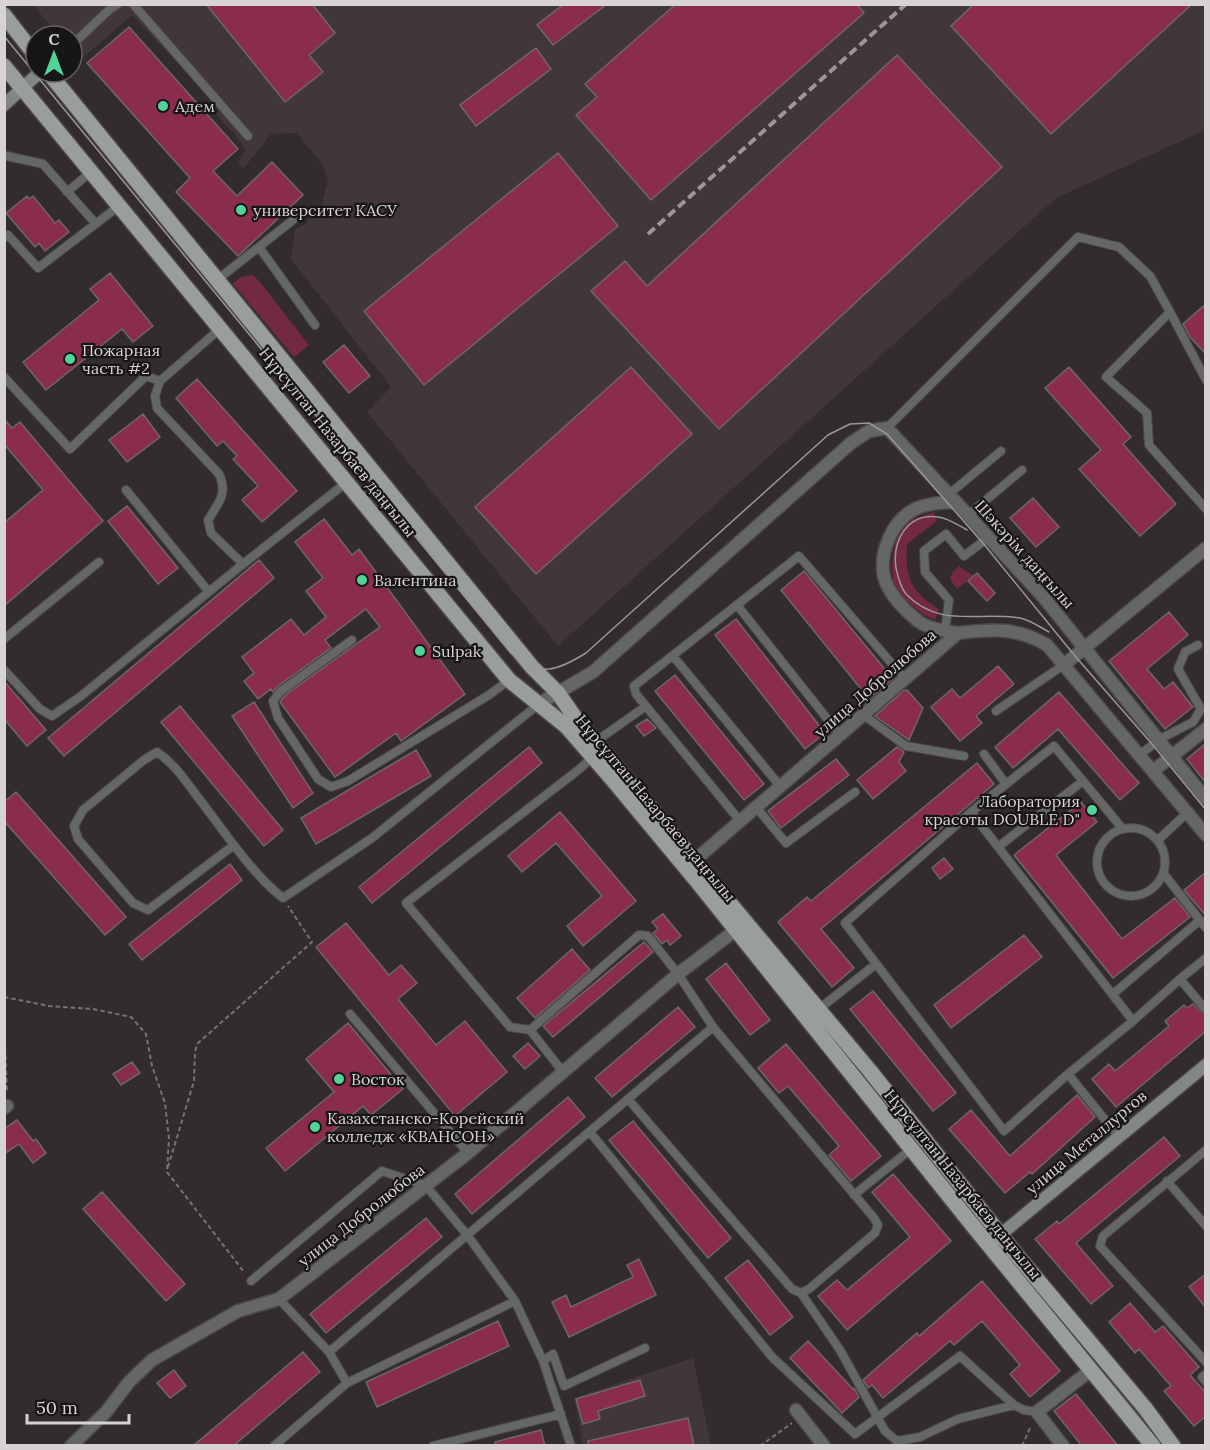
<svg xmlns="http://www.w3.org/2000/svg" width="1210" height="1450" font-family="Lora,serif">
  <style>
    .built { fill: #423738 }
    .green { fill: #722941 }
    .building { fill: #8a2d4d; stroke: #6e6769; stroke-width: 1.5 }
    .lines { fill: none; stroke-linecap: round; stroke-linejoin: round }
    .lane-casing { stroke: #4c4749; stroke-width: 10 }
    .street-casing { stroke: #4c4749; stroke-width: 15 }
    .secondary-casing { stroke: #4c4749; stroke-width: 15 }
    .primary-casing { stroke: #4c4749; stroke-width: 18 }
    .path { stroke: #777273; stroke-width: 2; stroke-dasharray: 4.5 3; stroke-linecap: butt }
    .lane { stroke: #646765; stroke-width: 8 }
    .street { stroke: #646765; stroke-width: 12 }
    .secondary { stroke: #828684; stroke-width: 12 }
    .primary { stroke: #999e9b; stroke-width: 15 }
    .tram { stroke: #9b9798; stroke-width: 1.5 }
    .rail { stroke: #9b9798; stroke-width: 4; stroke-dasharray: 9 4.5; stroke-linecap: butt }
    .poi-dot { fill: #52d397; stroke: #181516; stroke-width: 2 }
    .labels { text-anchor: middle; dominant-baseline: central; stroke-width: 4.5; stroke-linejoin: round; paint-order: stroke }
    .poi-label { font-size: 16px; fill: #d7d3d4; stroke: #181516; text-anchor: start }
    .street-label { font-size: 16px; fill: #d7d3d4; stroke: #181516 }
  </style>
  <rect width="100%" height="100%" fill="#322c2e"/>
  <!-- built -->
  <path class="built" d="M 33,5 L 1205,5 L 1205,130 L 1056,198 L 558,646 L 367,412 L 391,387 L 291,259 L 295,229 L 304,225 L 322,204 L 328,181 L 324,167 L 297,133 L 271,134 L 243,169 L 238,162 L 246,150 L 237,137 L 215,113 L 221,109 L 132,15 L 79,61 L 72,52 L 72,36 L 59,36 Z
    M 693,1358 L 711,1445 L 583,1445 L 574,1398 Z"/>
  <!-- green -->
  <path class="green" d="M 253,275 L 260,282 L 309,345 L 294,357 L 233,284 L 240,277 Z
    M 934,512 L 937,521 L 907,544 C 905,578 910,591 939,609 L 935,620 L 924,615 L 904,599 L 893,584 L 892,565 L 896,535 L 908,521 Z
    M 959,566 L 974,576 L 957,589 L 950,579 L 953,571 Z"/>
  <!-- building -->
  <path class="building" d="M 206,4 L 312,4 L 335,33 L 309,55 L 323,72 L 285,102 Z
    M 564,4 L 607,4 L 553,45 L 537,25 Z
    M 676,4 L 857,4 L 864,13 L 651,200 L 576,115 L 597,97 L 585,84 Z
    M 974,4 L 1192,4 L 1051,134 L 951,26 Z
    M 129,27 L 238,149 L 213,171 L 237,196 L 272,162 L 303,195 L 238,256 L 176,192 L 190,178 L 87,63 Z
    M 536,48 L 551,69 L 476,126 L 460,105 Z
    M 897,55 L 1002,167 L 719,429 L 591,291 L 625,261 L 647,286 Z
    M 558,153 L 618,226 L 424,385 L 364,311 Z
    M 27,196 L 29,199 L 33,196 L 55,223 L 59,220 L 69,232 L 45,251 L 39,243 L 35,247 L 6,213 Z
    M 110,273 L 153,326 L 133,342 L 122,329 L 46,390 L 23,362 L 99,300 L 90,289 Z
    M 1206,304 L 1206,354 L 1190,337 L 1183,324 Z
    M 344,345 L 370,376 L 349,393 L 323,362 Z
    M 631,367 L 692,434 L 536,574 L 475,507 Z
    M 1069,367 L 1131,437 L 1123,444 L 1176,504 L 1140,536 L 1079,469 L 1101,450 L 1045,388 Z
    M 197,379 L 297,491 L 262,522 L 242,500 L 258,486 L 233,459 L 237,456 L 223,441 L 217,446 L 176,398 Z
    M 143,414 L 160,437 L 127,462 L 109,440 Z
    M 4,419 L 12,428 L 20,422 L 103,521 L 4,606 L 4,523 L 43,490 L 4,444 Z
    M 1033,498 L 1059,527 L 1036,547 L 1010,518 Z
    M 127,506 L 178,568 L 158,584 L 108,521 Z
    M 324,519 L 352,555 L 359,549 L 465,694 L 401,741 L 396,733 L 335,777 L 280,702 L 285,695 L 380,627 L 366,609 L 325,640 L 331,648 L 278,686 L 273,692 L 271,689 L 258,699 L 244,681 L 254,673 L 242,657 L 291,619 L 304,635 L 326,617 L 306,591 L 323,578 L 295,542 Z
    M 259,560 L 274,578 L 64,756 L 48,738 Z
    M 804,571 L 893,679 L 869,699 L 781,590 Z
    M 977,573 L 995,593 L 987,601 L 968,581 Z
    M 1169,612 L 1188,635 L 1147,669 L 1164,689 L 1173,682 L 1193,707 L 1165,729 L 1109,661 Z
    M 736,619 L 825,733 L 805,749 L 715,635 Z
    M 998,666 L 1014,684 L 976,716 L 982,723 L 960,741 L 931,707 L 952,689 L 960,698 Z
    M 675,675 L 764,784 L 744,800 L 655,691 Z
    M 4,681 L 46,730 L 27,746 L 4,719 Z
    M 907,690 L 923,708 L 909,740 L 875,716 L 903,691 Z
    M 1059,692 L 1139,783 L 1120,800 L 1058,729 L 1013,768 L 995,747 Z
    M 254,702 L 313,793 L 293,808 L 232,716 Z
    M 180,706 L 283,830 L 264,846 L 161,722 Z
    M 647,719 L 656,728 L 644,736 L 636,726 Z
    M 1206,743 L 1206,783 L 1187,759 Z
    M 529,747 L 542,763 L 372,903 L 359,887 Z
    M 897,747 L 904,752 L 899,762 L 906,771 L 873,799 L 857,780 Z
    M 416,750 L 431,776 L 316,844 L 301,818 Z
    M 836,759 L 849,775 L 781,828 L 768,811 Z
    M 977,763 L 994,784 L 821,929 L 854,968 L 832,987 L 778,922 L 807,897 L 811,901 Z
    M 16,792 L 126,917 L 105,935 L 4,821 L 4,802 Z
    M 1081,802 L 1097,822 L 1056,855 L 1122,939 L 1175,898 L 1190,917 L 1113,978 L 1014,855 Z
    M 560,812 L 636,901 L 583,946 L 567,926 L 602,896 L 556,843 L 522,872 L 508,856 Z
    M 944,858 L 953,869 L 940,879 L 932,868 Z
    M 230,864 L 242,880 L 142,960 L 129,944 Z
    M 1206,872 L 1206,916 L 1184,890 Z
    M 663,914 L 681,936 L 670,945 L 667,940 L 662,944 L 653,933 L 658,929 L 652,922 Z
    M 346,923 L 389,975 L 401,965 L 417,983 L 398,999 L 436,1045 L 465,1021 L 507,1072 L 455,1116 L 316,947 Z
    M 1024,935 L 1042,957 L 951,1028 L 934,1005 Z
    M 644,942 L 653,952 L 553,1037 L 543,1026 Z
    M 572,949 L 590,970 L 535,1018 L 517,998 Z
    M 726,963 L 770,1020 L 750,1035 L 706,979 Z
    M 873,991 L 956,1093 L 933,1111 L 850,1009 Z
    M 1193,1004 L 1206,1016 L 1206,1031 L 1116,1107 L 1092,1079 L 1109,1064 L 1115,1071 L 1169,1026 L 1165,1021 L 1184,1005 L 1187,1008 Z
    M 678,1007 L 695,1027 L 612,1097 L 595,1078 Z
    M 348,1023 L 403,1089 L 371,1115 L 363,1106 L 285,1171 L 266,1148 L 334,1092 L 306,1059 Z
    M 528,1043 L 540,1056 L 525,1069 L 513,1056 Z
    M 786,1044 L 881,1156 L 851,1181 L 829,1155 L 839,1146 L 788,1086 L 779,1093 L 758,1068 Z
    M 132,1062 L 140,1073 L 121,1085 L 113,1074 Z
    M 1077,1095 L 1095,1117 L 1032,1174 L 1030,1172 L 1005,1193 L 949,1129 L 971,1110 L 1010,1156 Z
    M 568,1097 L 585,1117 L 472,1214 L 455,1194 Z
    M 17,1120 L 33,1141 L 36,1139 L 46,1153 L 33,1163 L 19,1144 L 4,1154 L 4,1129 Z
    M 633,1121 L 731,1238 L 708,1258 L 609,1140 Z
    M 1164,1137 L 1180,1156 L 1076,1243 L 1113,1286 L 1091,1304 L 1035,1239 L 1057,1221 L 1059,1224 Z
    M 893,1174 L 951,1241 L 847,1330 L 818,1296 L 837,1280 L 847,1290 L 910,1237 L 872,1192 Z
    M 102,1192 L 185,1284 L 166,1301 L 83,1209 Z
    M 426,1218 L 442,1237 L 326,1333 L 310,1314 Z
    M 639,1259 L 656,1295 L 569,1337 L 552,1302 L 566,1295 L 571,1307 L 633,1277 L 627,1265 Z
    M 748,1260 L 793,1317 L 770,1335 L 725,1278 Z
    M 1206,1274 L 1206,1308 L 1189,1287 Z
    M 982,1281 L 1060,1371 L 1030,1397 L 1010,1374 L 1020,1365 L 982,1321 L 954,1345 L 950,1341 L 883,1398 L 872,1385 L 868,1388 L 863,1380 L 917,1333 L 919,1336 Z
    M 1130,1303 L 1155,1332 L 1163,1326 L 1199,1367 L 1190,1375 L 1206,1393 L 1206,1416 L 1194,1426 L 1164,1391 L 1171,1386 L 1139,1349 L 1135,1353 L 1109,1322 Z
    M 498,1321 L 509,1346 L 377,1407 L 366,1382 Z
    M 808,1341 L 853,1389 L 854,1388 L 859,1397 L 842,1413 L 790,1358 Z
    M 303,1352 L 320,1372 L 233,1446 L 193,1446 Z
    M 174,1370 L 186,1386 L 170,1398 L 157,1383 Z
    M 640,1380 L 645,1396 L 598,1411 L 600,1419 L 583,1424 L 576,1399 Z
    M 1076,1394 L 1118,1446 L 1082,1446 L 1054,1411 Z
    M 688,1418 L 694,1446 L 588,1446 L 588,1441 Z
    M 541,1430 L 545,1446 L 495,1446 L 495,1442 Z"/>
  <g class="lines">
    <!-- lane casing -->
    <g class="lane-casing">
      <path id="lane" d="M 133,4 L 248,136
        M 72,45 L 111,8 L 118,4
        M 4,157 L 7,156 L 43,164 L 96,224
        M 67,192 L 92,171
        M 4,238 L 8,235 L 38,268 L 119,206
        M 259,247 L 315,325
        M 217,280 L 298,216
        M 4,377 L 70,449 L 146,376 L 160,381
        M 1206,380 L 1170,312 L 1106,377 L 1147,413 L 1149,445 L 1206,509
        M 887,428 L 1078,237 L 1119,247 L 1150,276 L 1170,312
        M 126,490 L 209,592
        M 949,494 L 1001,451
        M 968,515 L 1022,470
        M 243,564 L 347,482
        M 737,605 L 840,735
        M 945,631 L 949,600 L 925,572 L 924,551 L 946,534 L 964,556 L 989,537
        M 4,639 L 99,562
        M 352,640 L 281,691 L 273,701 L 278,718 L 318,779 L 331,787 L 348,781 L 489,695 L 509,680
        M 673,656 L 780,786
        M 4,670 L 40,709 L 52,716 L 81,696 L 243,564 L 211,533 L 208,520 C 219,502 228,494 219,474 L 157,408 L 155,396 L 160,381 L 221,328
        M 996,711 L 1065,664
        M 869,719 L 906,746 L 964,756
        M 595,742 L 646,706
        M 984,754 L 1006,784
        M 1139,755 L 1162,738 L 1193,722 L 1201,709 L 1178,669 L 1185,652 L 1198,645
        M 756,807 L 786,843 L 855,792
        M 971,812 L 845,923 L 1004,1131 L 1068,1074
        M 740,821 L 636,694 L 634,686 L 799,556 L 905,679
        M1097 862a34 34 0 1 1 68 0a34 34 0 1 1-68 0Z
        M 1158,840 L 1187,813
        M 234,845 L 148,910 L 133,903 L 78,839 L 74,826 L 83,810 L 144,760 L 157,752 C 176,765 186,782 200,800 C 224,831 252,874 283,898 L 372,838 L 539,704
        M 998,847 L 1083,781
        M 1164,874 L 1206,928
        M 1206,958 L 1180,979 L 1206,1010
        M 1113,994 L 1199,921
        M 819,1009 L 876,964
        M 350,1014 L 468,1153
        M 1133,1021 L 1180,979
        M 530,1030 L 563,1072
        M 628,1099 L 792,1289 L 801,1293 L 809,1289 L 875,1233 L 878,1225 L 874,1218 L 713,1027
        M 590,1132 L 772,1357 L 855,1434 L 960,1356 L 1014,1405 L 1024,1410 L 1037,1412
        M 1118,1136 L 1068,1074 L 1133,1021 L 971,812 L 1054,746 L 1122,828
        M 1206,1150 L 1103,1236 L 1100,1246 L 1206,1362
        M 1167,1181 L 1206,1226
        M 854,1195 L 911,1149
        M 251,1281 L 382,1171 L 426,1186 L 468,1236 L 515,1301 L 543,1361 L 571,1446
        M 801,1293 L 840,1350 L 885,1431 L 897,1441 L 920,1437 L 958,1419 L 1014,1405
        M 279,1299 L 329,1352 L 713,1027 L 678,974 L 648,936 L 639,935 L 530,1030 L 510,1027 L 406,903 L 577,771 L 593,757
        M 543,1361 L 553,1354 L 564,1386 L 645,1348
        M 1206,1374 L 1202,1377 L 1206,1382
        M 347,1383 L 515,1301
        M 274,1446 L 347,1383 L 329,1352
        M 433,1446 L 561,1414"/>
    </g>
    <!-- street casing -->
    <g class="street-casing">
      <path id="street" d="M 958,633 C 945,631 929,629 918,621 C 905,611 888,593 884,577 C 879,552 892,521 915,509 C 928,503 943,502 956,502 L 1045,599 L 1206,799
        M 1065,664 L 1206,548
        M 540,703 L 593,672 L 851,443 L 869,431 L 887,428 L 956,502
        M 1153,771 L 1206,729
        M 695,860 L 958,633 C 991,629 1017,627 1047,645 L 1206,835
        M 4,1108 L 7,1106
        M 796,1410 L 824,1446
        M 71,1446 L 106,1412 L 129,1382 L 152,1360 L 238,1311 L 279,1299 L 468,1153 L 678,974 L 741,926
        M 1063,1446 L 1037,1412 L 1091,1370"/>
    </g>
    <!-- secondary casing -->
    <g class="secondary-casing">
      <path id="secondary" d="M 4,105 L 40,72
        M 994,1240 L 1206,1065"/>
    </g>
    <!-- primary casing -->
    <g class="primary-casing">
      <path id="primary" d="M 4,15 L 36,56
        M 4,66 L 509,680 L 567,727 L 613,780 L 696,880 L 974,1227 L 1153,1446
        M 48,72 L 532,667 L 558,693 L 576,719 L 870,1071 L 1015,1253 L 1145,1408 L 1173,1446"/>
    </g>
    <!-- path -->
    <path class="path" d="M 4,997 L 49,1006 L 93,1009 L 131,1017 L 146,1034 L 152,1066 L 165,1103 L 169,1138 L 167,1172 L 244,1272
      M 4,1018 L 7,1093
      M 168,1167 L 194,1081 L 195,1052 L 197,1044 L 312,942 L 288,906
      M 760,1446 L 792,1423
      M 1022,1446 L 1031,1426"/>
    <!-- lane -->
    <use href="#lane" class="lane"/>
    <!-- street -->
    <use href="#street" class="street"/>
    <!-- secondary -->
    <use href="#secondary" class="secondary"/>
    <!-- primary -->
    <use href="#primary" class="primary"/>
    <!-- tram -->
    <path class="tram" d="M 4,36 L 511,653 C 539,678 557,671 586,653 L 828,435 L 850,424 L 869,423 L 887,434 L 982,542 L 1075,656 L 1152,744 L 1206,810
      M 967,530 C 958,525 948,518 938,517 C 907,513 892,541 896,568 C 898,577 900,587 906,594 C 940,629 978,611 1020,618 C 1030,620 1040,627 1049,632"/>
    <!-- rail -->
    <path class="rail" d="M 648,234 L 906,4"/>
  </g>
  <!-- markers -->
  <g class="poi-dot">
    <circle cx="163" cy="106" r="6"/>
    <circle cx="241" cy="210" r="6"/>
    <circle cx="70" cy="359" r="6"/>
    <circle cx="362" cy="580" r="6"/>
    <circle cx="420" cy="651" r="6"/>
    <circle cx="1092" cy="810" r="6"/>
    <circle cx="339" cy="1079" r="6"/>
    <circle cx="315" cy="1127" r="6"/>
  </g>
  <g class="labels">
    <!-- poi labels -->
    <g class="poi-label">
      <text x="175" y="106">Адем</text>
      <text x="253" y="210">университет КАСУ</text>
      <text x="82" y="350">Пожарная<tspan x="82" dy="18">часть #2</tspan></text>
      <text x="374" y="580">Валентина</text>
      <text x="432" y="651">Sulpak</text>
      <text x="1080" y="801" text-anchor="end">Лаборатория<tspan x="1080" dy="18">красоты DOUBLE D"</tspan></text>
      <text x="351" y="1079">Восток</text>
      <text x="327" y="1118">Казахстанско-Корейский<tspan x="327" dy="18">колледж «КВАНСОН»</tspan></text>
    </g>
    <!-- street labels -->
    <g class="street-label">
      <text transform="translate(338 442) rotate(51)">Нұрсұлтан Назарбаев даңғылы</text>
      <text transform="translate(1025 554) rotate(48)">Шәкәрім даңғылы</text>
      <text transform="translate(875 683) rotate(-41)">улица Добролюбова</text>
      <text transform="translate(656 808) rotate(50)">Нұрсұлтан Назарбаев даңғылы</text>
      <text transform="translate(1086 1142) rotate(-40)">улица Металлургов</text>
      <text transform="translate(963 1184) rotate(51)">Нұрсұлтан Назарбаев даңғылы</text>
      <text transform="translate(361 1215) rotate(-38)">улица Добролюбова</text>
    </g>
  </g>
  <!-- border -->
  <rect width="1210" height="1450" fill="none" stroke="#d7d3d4" stroke-width="12"/>
  <!-- north arrow -->
  <g transform="translate(54 54)"><circle r="28" fill="#181516" stroke="#646162" stroke-width="1.5"/>
  <path d="M0-4.5L10 22L0 15L-10 22Z" fill="#52d397"/>
  <text y="-9" font-size="16" font-weight="bold" text-anchor="middle" fill="#d7d3d4">С</text>
  </g>
  <!-- scale -->
  <path d="M27 1414v9h102v-9" fill="none" stroke="#d7d3d4" stroke-width="3"/>
  <text x="36" y="1414" font-size="18" fill="#d7d3d4" stroke="#181516" stroke-width="4.5" paint-order="stroke">50 m</text>
</svg>
